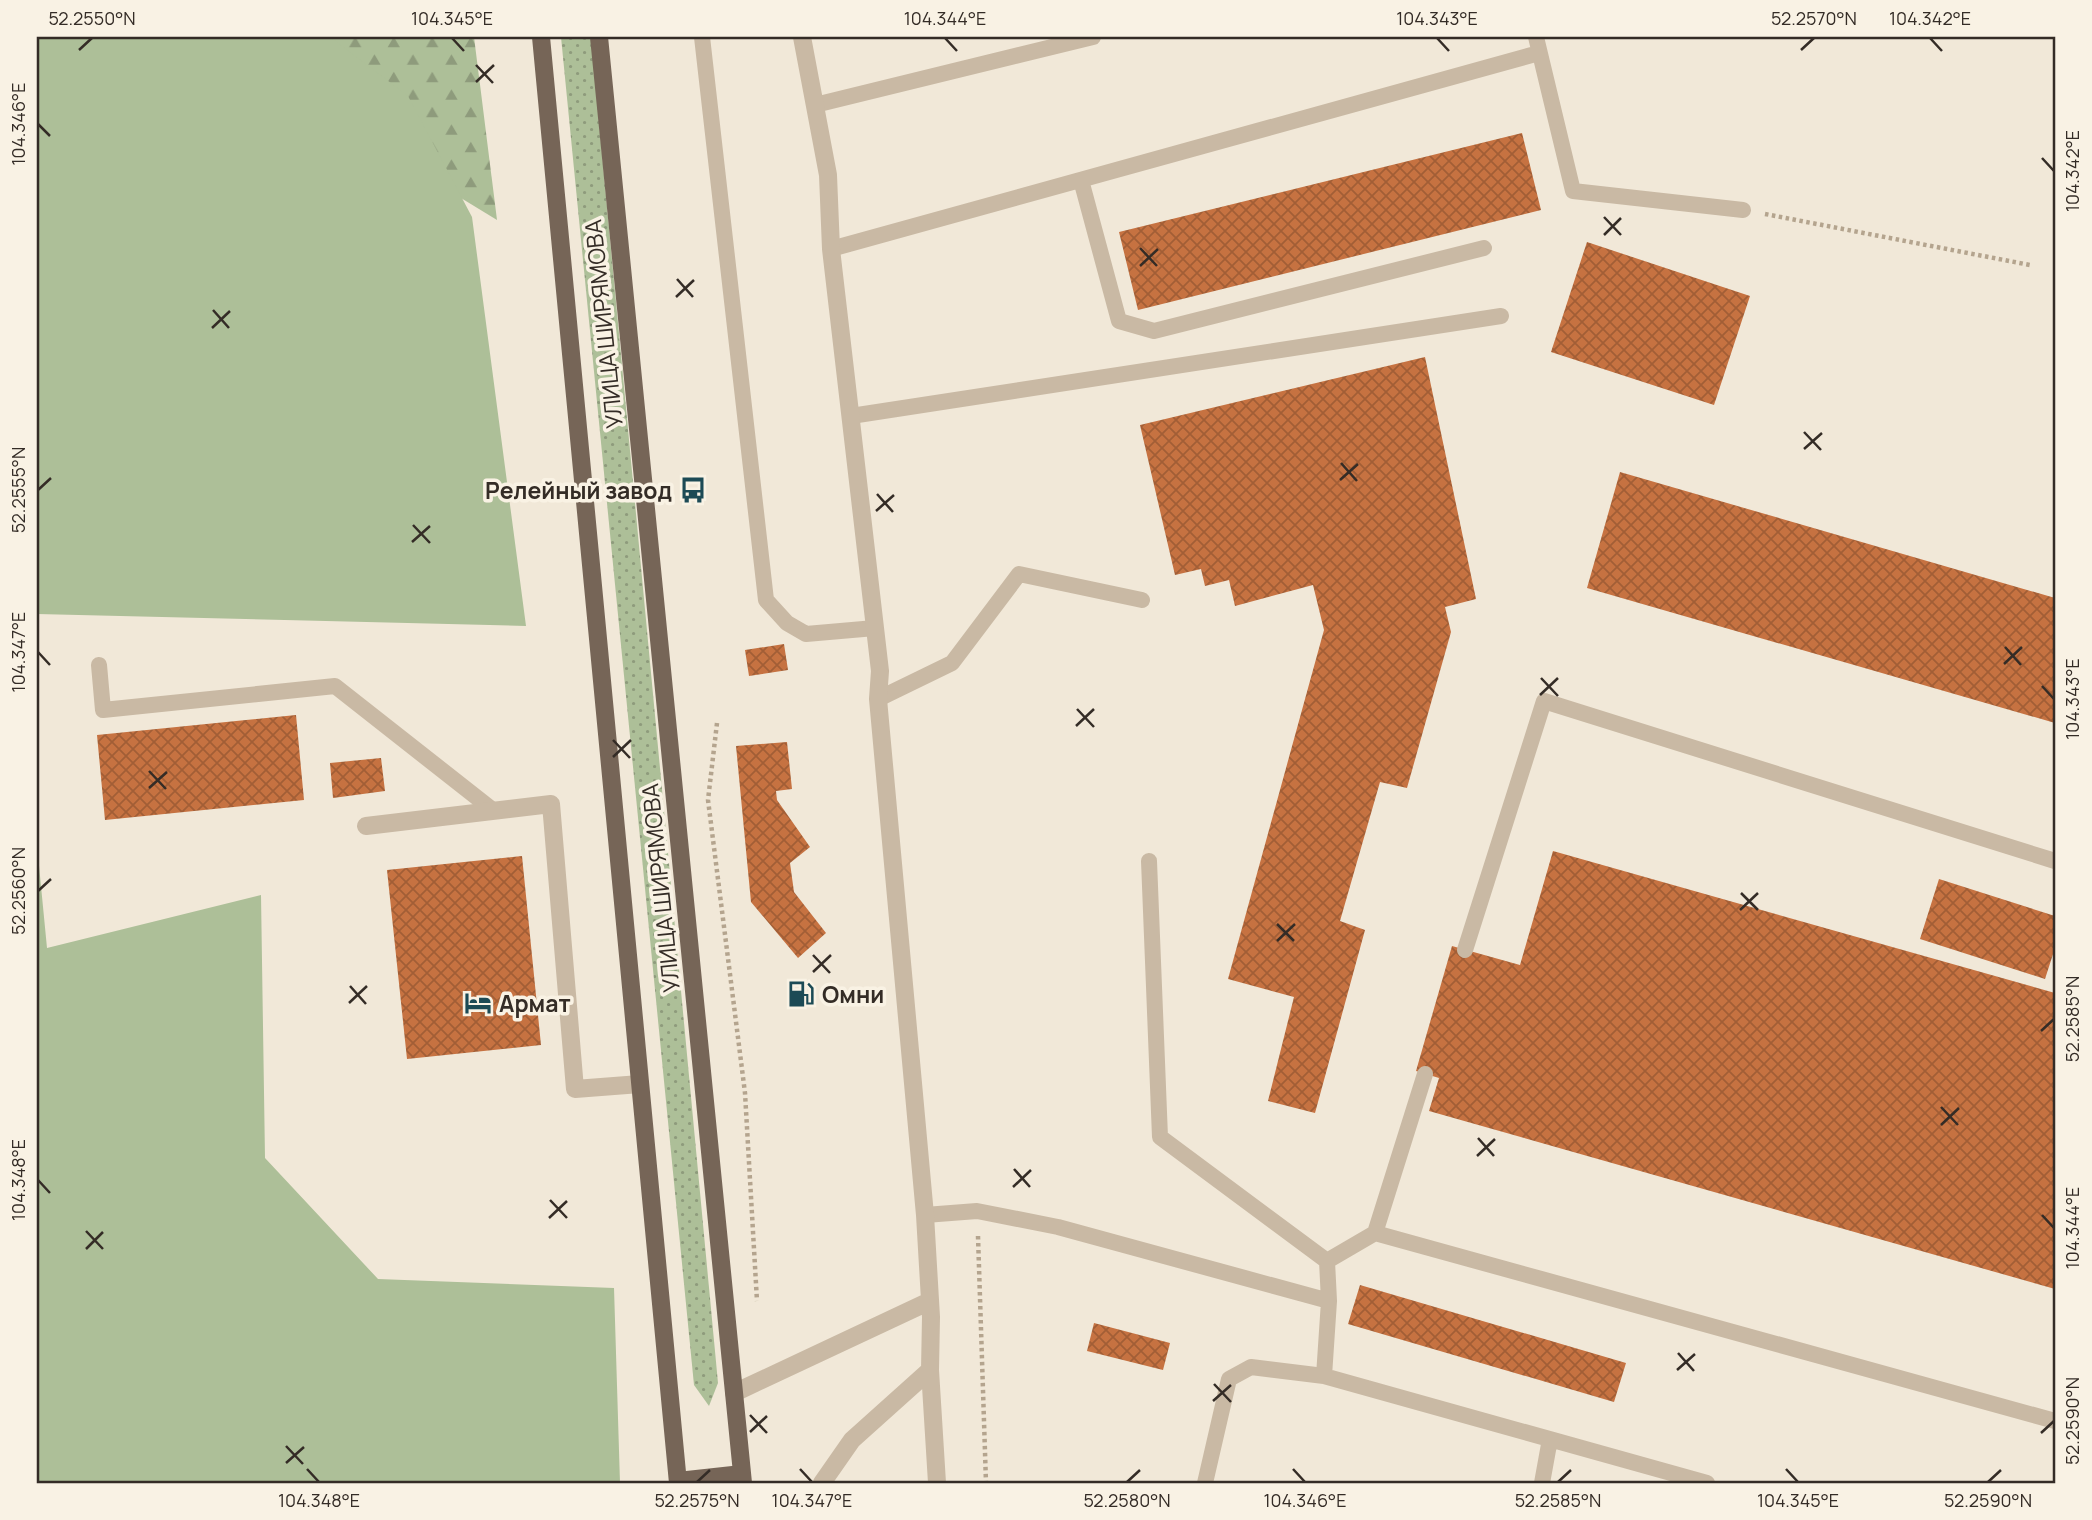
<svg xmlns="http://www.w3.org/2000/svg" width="2092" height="1520" font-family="Manrope,sans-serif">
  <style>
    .grass { fill: url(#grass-dots) }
    .forest { fill: url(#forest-firs) }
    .park { fill: #adbf98 }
    .building { fill: url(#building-cross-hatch) }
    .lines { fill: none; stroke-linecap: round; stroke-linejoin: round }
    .path { stroke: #b4a48e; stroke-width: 4.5; stroke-dasharray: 3.5 3.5; stroke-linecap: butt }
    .lane { stroke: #c9b9a4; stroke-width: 16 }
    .street { stroke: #c9b9a4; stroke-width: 18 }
    .primary { stroke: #766557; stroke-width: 18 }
    .ticks { fill: none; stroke: #342c26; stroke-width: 2.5 }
    .labels { text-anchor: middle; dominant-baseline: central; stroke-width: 7; stroke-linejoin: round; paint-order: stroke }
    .street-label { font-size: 23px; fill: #342c26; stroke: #f9f2e4 }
    .poi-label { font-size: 23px; font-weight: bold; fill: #342c26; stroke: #f9f2e4; text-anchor: start }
    .neatline { fill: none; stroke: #342c26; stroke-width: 2.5 }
    .ticks-label { font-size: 18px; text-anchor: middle; fill: #342c26 }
  </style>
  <defs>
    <pattern id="grass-dots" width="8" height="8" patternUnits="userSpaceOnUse" patternTransform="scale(1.75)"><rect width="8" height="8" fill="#adbf98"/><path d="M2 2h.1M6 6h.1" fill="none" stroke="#8e9b7c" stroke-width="1.8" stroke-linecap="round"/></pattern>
    <pattern id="forest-firs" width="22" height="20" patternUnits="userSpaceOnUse" patternTransform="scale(1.75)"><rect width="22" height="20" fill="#adbf98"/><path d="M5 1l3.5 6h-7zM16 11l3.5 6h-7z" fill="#8e9b7c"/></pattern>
    <pattern id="building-cross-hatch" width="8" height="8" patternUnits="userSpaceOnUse" patternTransform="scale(1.75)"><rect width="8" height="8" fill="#c67241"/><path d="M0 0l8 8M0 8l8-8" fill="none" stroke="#a25e36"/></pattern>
  </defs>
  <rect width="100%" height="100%" fill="#f1e8d8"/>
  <!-- grass -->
  <path class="grass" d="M 561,37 L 591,37 L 718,1383 L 709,1406 L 694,1385 Z"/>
  <!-- forest -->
  <path class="forest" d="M 197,37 L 474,37 L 497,220 Z"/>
  <!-- park -->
  <path class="park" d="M 37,37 L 330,37 L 408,96 L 472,217 L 526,626 L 37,614 Z
    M 37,845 L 47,948 L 261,895 L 265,1158 L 378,1279 L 614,1288 L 620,1483 L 37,1483 Z"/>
  <!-- building -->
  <path class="building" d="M 1522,133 L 1541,210 L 1138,310 L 1119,232 Z
    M 1587,242 L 1750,296 L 1714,405 L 1551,352 Z
    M 1425,357 L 1476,599 L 1445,607 L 1451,632 L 1407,788 L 1380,782 L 1340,921 L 1365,930 L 1315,1113 L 1268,1101 L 1294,997 L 1228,979 L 1324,630 L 1313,585 L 1235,606 L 1229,580 L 1205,586 L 1201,569 L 1175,575 L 1140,425 Z
    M 1620,472 L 2055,598 L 2055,723 L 1587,588 Z
    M 784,644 L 788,670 L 749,676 L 745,650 Z
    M 296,715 L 304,800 L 105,820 L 97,735 Z
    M 787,742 L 792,789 L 776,791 L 777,800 L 810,847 L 790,863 L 794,892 L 826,933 L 798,958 L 751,902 L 736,746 Z
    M 381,758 L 385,791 L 333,798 L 330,763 Z
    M 1553,851 L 2055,993 L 2055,1289 L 1429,1111 L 1439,1078 L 1416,1071 L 1452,946 L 1520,965 Z
    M 522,856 L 541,1045 L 407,1059 L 387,870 Z
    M 1939,879 L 2055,916 L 2055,948 L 2045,979 L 1920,939 Z
    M 1360,1285 L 1626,1363 L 1614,1402 L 1348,1324 Z
    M 1094,1323 L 1170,1343 L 1163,1370 L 1087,1351 Z"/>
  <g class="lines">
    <!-- path -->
    <path class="path" d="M 1765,214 L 2030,265
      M 717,723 L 708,800 L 745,1093 L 757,1301
      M 978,1236 L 986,1483"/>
    <!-- lane -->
    <path class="lane" d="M 702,37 L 766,600 L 787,623 L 806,634 L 875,628
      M 1536,37 L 1573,191 L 1743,210
      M 815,105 L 1093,37
      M 1081,180 L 1119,321 L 1154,331 L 1484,248
      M 831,249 L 1539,53
      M 851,416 L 1501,316
      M 99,665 L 103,710 L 335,686 L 494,811
      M 878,699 L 952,663 L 1019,574 L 1142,600
      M 1149,861 L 1160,1137 L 1327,1261
      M 1465,950 L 1544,701 L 2055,861
      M 925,1215 L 977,1211 L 1058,1227 L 1329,1301 L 1324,1376 L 1707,1483
      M 1375,1233 L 1425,1074
      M 1329,1301 L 1327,1261 L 1375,1233 L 2055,1421
      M 1205,1483 L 1229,1379 L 1251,1367 L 1324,1376
      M 1542,1483 L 1550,1439"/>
    <!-- street -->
    <path class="street" d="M 802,37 L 828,175 L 831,249 L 880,671 L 878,699 L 925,1215 L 931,1317 L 930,1370 L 937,1483
      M 366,826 L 551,804 L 575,1089 L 640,1084
      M 734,1393 L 930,1301
      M 822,1483 L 852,1440 L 930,1370"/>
    <!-- primary -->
    <path class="primary" d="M 541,37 L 678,1483
      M 599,37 L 743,1483
      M 678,1481 L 742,1474"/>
  </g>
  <!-- ticks -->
  <path class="ticks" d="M 452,38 L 464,51M 945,38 L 957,51M 1437,38 L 1449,51M 1930,38 L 1942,51M 79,50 L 92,38M 1801,50 L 1814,38M 476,65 L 493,83M 476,82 L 494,65M 38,124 L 50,136M 2042,158 L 2054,171M 1604,217 L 1621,235M 1604,235 L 1621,218M 1140,248 L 1157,266M 1140,266 L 1158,249M 677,279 L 693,297M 676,297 L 694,280M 213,310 L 229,328M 212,328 L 230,311M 1804,432 L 1821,450M 1804,449 L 1822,433M 1341,463 L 1357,481M 1340,480 L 1358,464M 38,490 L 51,478M 877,494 L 893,512M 876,511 L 894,495M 413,525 L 430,543M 412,542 L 430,526M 2005,647 L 2021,665M 38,652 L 50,665M 2004,664 L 2022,647M 1541,678 L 1558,696M 2042,686 L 2054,699M 1540,695 L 1558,678M 1077,709 L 1094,727M 1076,726 L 1094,709M 613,740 L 630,758M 613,757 L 631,740M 149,771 L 166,789M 149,788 L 167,772M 38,891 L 51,879M 1741,893 L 1758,910M 1740,910 L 1758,893M 1277,924 L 1294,941M 1277,941 L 1295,924M 813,955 L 830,973M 813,972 L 831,955M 350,986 L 366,1004M 349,1003 L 367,986M 2041,1031 L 2054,1019M 1941,1107 L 1958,1125M 1941,1125 L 1959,1108M 1478,1138 L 1494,1156M 1477,1156 L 1495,1139M 1014,1169 L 1030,1187M 38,1180 L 50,1193M 1013,1187 L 1031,1170M 550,1200 L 567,1218M 2042,1215 L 2054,1228M 549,1218 L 567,1201M 86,1231 L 103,1249M 86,1249 L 103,1232M 1678,1353 L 1694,1371M 1677,1370 L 1695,1354M 1214,1384 L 1231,1402M 1213,1401 L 1231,1385M 750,1415 L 767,1433M 750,1432 L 767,1416M 2041,1433 L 2054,1421M 286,1446 L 303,1464M 286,1463 L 304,1447M 307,1469 L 319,1482M 800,1469 L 812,1482M 1293,1469 L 1305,1482M 1786,1469 L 1798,1482M 697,1482 L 710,1470M 1127,1482 L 1140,1470M 1558,1482 L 1571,1470M 1988,1482 L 2001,1470"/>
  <!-- icons -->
  <defs>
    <g id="bus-bare" transform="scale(2.1)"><path d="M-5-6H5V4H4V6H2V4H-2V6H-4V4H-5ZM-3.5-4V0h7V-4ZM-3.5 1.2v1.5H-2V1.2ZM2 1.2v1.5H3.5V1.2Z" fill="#1c4a55" stroke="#f9f2e4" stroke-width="2.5" paint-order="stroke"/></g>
    <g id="fuel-bare" transform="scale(2.1)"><path d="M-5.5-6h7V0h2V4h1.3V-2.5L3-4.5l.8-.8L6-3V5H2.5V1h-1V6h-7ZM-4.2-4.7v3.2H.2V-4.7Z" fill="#1c4a55" stroke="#f9f2e4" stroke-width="2.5" paint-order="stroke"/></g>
    <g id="hotel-bare" transform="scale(2.1)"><path d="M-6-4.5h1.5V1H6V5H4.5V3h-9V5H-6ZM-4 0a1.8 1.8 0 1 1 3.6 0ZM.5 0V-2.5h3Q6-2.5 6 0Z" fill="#1c4a55" stroke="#f9f2e4" stroke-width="2.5" paint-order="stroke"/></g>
  </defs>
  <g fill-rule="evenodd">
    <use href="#bus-bare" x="693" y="490"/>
    <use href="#fuel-bare" x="801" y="994"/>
    <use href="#hotel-bare" x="478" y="1003"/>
  </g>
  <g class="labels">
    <!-- street labels -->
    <g class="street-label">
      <text transform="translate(603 324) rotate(-96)">УЛИЦА ШИРЯМОВА</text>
      <text transform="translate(660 888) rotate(-96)">УЛИЦА ШИРЯМОВА</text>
    </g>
    <!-- poi labels -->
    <g class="poi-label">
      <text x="672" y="490" text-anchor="end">Релейный завод</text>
      <text x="822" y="994">Омни</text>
      <text x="499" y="1003">Армат</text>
    </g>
  </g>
  <!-- border -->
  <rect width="2092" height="1520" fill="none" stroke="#f9f2e4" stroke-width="77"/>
  <rect x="38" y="38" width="2016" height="1444" class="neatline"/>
  <g class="ticks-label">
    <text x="92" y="25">52.2550°N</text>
    <text x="452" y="25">104.345°E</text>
    <text x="945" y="25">104.344°E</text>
    <text x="1437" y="25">104.343°E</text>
    <text x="1814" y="25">52.2570°N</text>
    <text x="1930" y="25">104.342°E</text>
    <text transform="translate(19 124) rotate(-90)" y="6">104.346°E</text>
    <text transform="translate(2073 171) rotate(-90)" y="6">104.342°E</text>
    <text transform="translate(19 490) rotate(-90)" y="6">52.2555°N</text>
    <text transform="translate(19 652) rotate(-90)" y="6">104.347°E</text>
    <text transform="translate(2073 699) rotate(-90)" y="6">104.343°E</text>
    <text transform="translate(19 891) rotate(-90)" y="6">52.2560°N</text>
    <text transform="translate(2073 1019) rotate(-90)" y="6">52.2585°N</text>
    <text transform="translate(19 1180) rotate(-90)" y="6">104.348°E</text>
    <text transform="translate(2073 1228) rotate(-90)" y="6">104.344°E</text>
    <text transform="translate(2073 1421) rotate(-90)" y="6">52.2590°N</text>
    <text x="319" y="1507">104.348°E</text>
    <text x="697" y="1507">52.2575°N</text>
    <text x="812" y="1507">104.347°E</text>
    <text x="1127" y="1507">52.2580°N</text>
    <text x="1305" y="1507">104.346°E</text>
    <text x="1558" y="1507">52.2585°N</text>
    <text x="1798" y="1507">104.345°E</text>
    <text x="1988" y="1507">52.2590°N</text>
  </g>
</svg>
